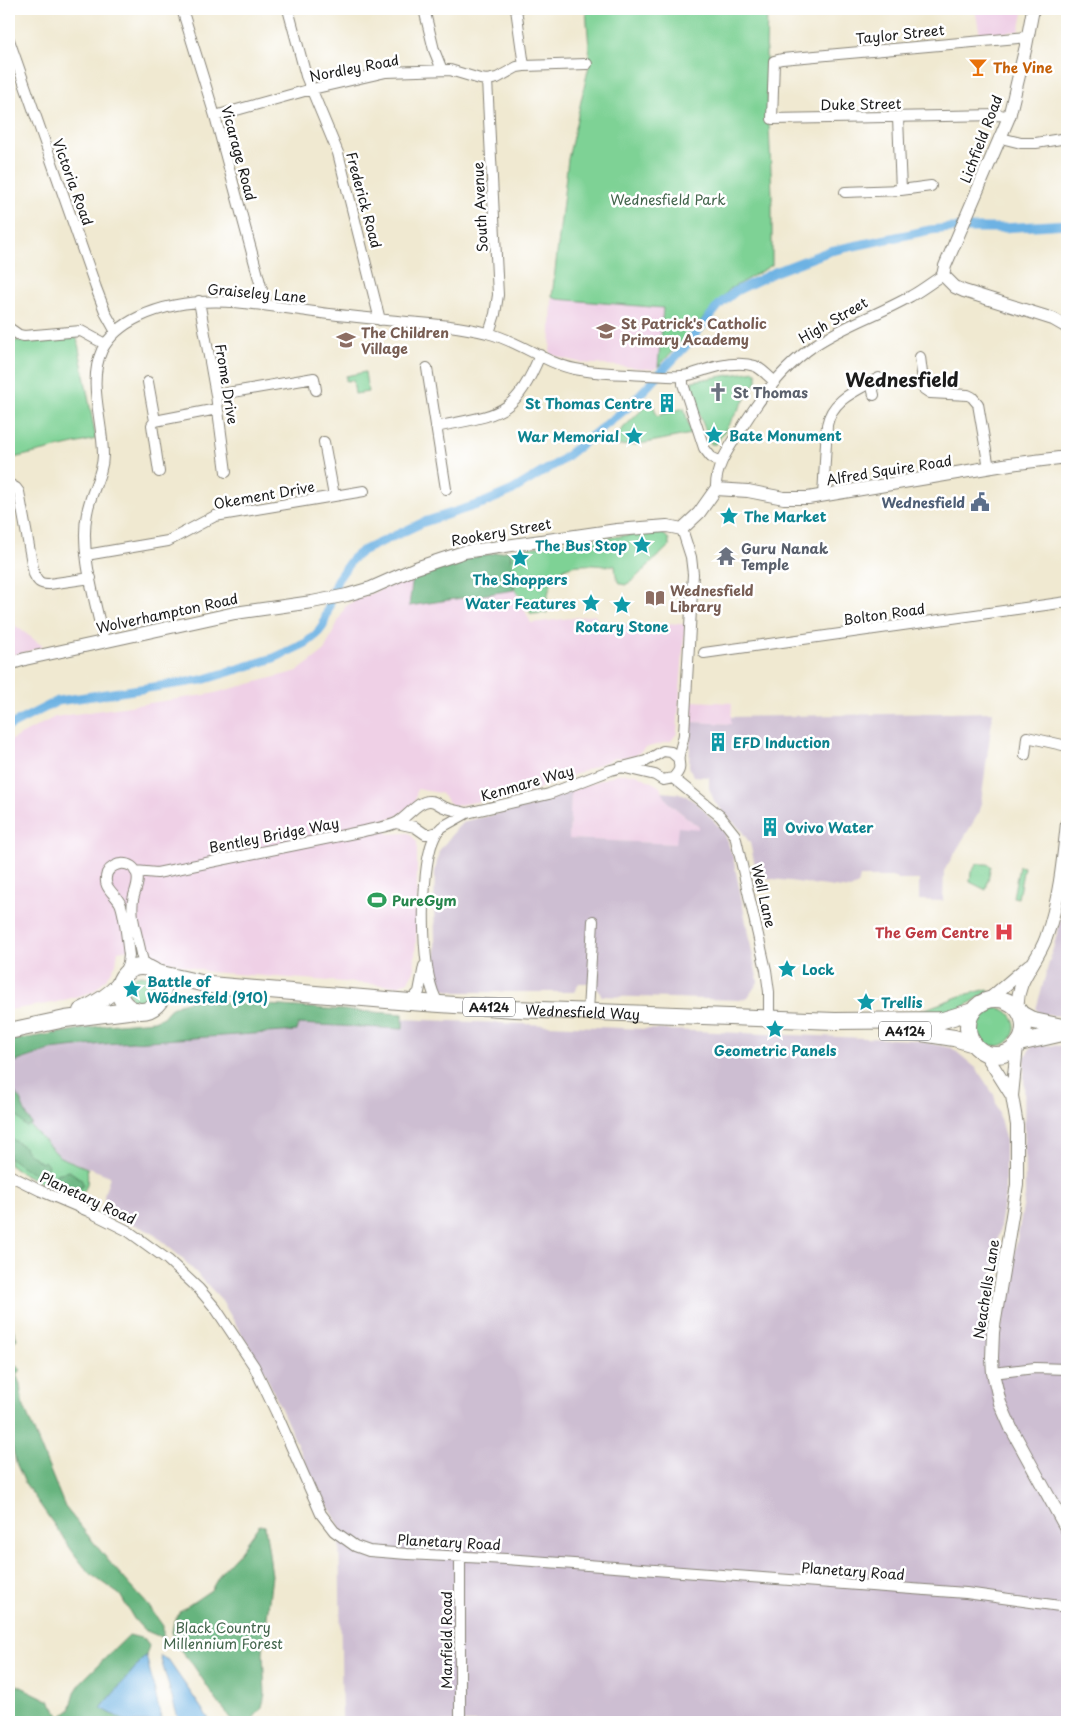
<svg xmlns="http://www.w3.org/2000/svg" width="1076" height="1731" font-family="'Playpen Sans',sans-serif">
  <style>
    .built { fill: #efd0e6 }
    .industrial { fill: #cdbed2 }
    .green { fill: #7ed295; stroke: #4d7758 }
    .forest { fill: #66b47e; stroke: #41684d }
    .water { fill: #6db2e3; stroke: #446780 }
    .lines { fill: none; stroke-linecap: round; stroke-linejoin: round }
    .canal { stroke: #6db2e3; stroke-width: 9 }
    .minor-casing { stroke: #868276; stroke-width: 12 }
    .tertiary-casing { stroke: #868276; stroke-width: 14 }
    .primary-casing { stroke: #868276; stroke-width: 18 }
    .minor { stroke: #fff; stroke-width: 10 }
    .tertiary { stroke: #fff; stroke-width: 12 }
    .primary { stroke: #fff; stroke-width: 16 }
    .labels { text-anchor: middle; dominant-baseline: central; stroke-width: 5; stroke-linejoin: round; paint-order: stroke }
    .shield { fill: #fff; stroke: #606060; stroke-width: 1 }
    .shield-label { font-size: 12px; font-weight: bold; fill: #1c1c1c }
    .street-label { font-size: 14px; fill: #1c1c1c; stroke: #fff }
    .food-label { font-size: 14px; font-weight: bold; fill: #c56008; stroke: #fff; text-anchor: start }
    .park-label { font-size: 14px; fill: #43654c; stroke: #fff }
    .education-label { font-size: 14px; font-weight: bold; fill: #785e54; stroke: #fff; text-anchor: start }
    .worship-label { font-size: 14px; font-weight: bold; fill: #5b616d; stroke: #fff; text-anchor: start }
    .culture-label { font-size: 14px; font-weight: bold; fill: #0d838f; stroke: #fff; text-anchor: start }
    .service-label { font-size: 14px; font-weight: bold; fill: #4e5e75; stroke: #fff; text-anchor: end }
    .leisure-label { font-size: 14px; font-weight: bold; fill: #27864d; stroke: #fff; text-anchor: start }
    .health-label { font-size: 14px; font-weight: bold; fill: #be3a42; stroke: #fff; text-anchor: end }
    .district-label { font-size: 19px; font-weight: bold; fill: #1c1c1c; stroke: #fff }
  </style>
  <rect width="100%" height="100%" fill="#fff"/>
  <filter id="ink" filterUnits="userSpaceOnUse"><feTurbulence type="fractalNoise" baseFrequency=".02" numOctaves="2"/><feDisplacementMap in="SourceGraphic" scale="10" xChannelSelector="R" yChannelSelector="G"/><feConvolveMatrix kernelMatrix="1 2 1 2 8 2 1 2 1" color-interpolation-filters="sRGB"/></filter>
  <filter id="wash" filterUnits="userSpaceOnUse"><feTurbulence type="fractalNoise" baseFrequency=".0096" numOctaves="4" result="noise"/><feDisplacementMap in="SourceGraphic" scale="20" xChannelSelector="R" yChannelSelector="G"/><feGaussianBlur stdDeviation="1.12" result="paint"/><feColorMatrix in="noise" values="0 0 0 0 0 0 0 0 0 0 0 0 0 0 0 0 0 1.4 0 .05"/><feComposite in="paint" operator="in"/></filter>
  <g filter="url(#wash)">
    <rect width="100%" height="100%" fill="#f0e9d1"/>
    <!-- built -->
    <path class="built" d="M 975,9 L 1024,9 L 1019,31 L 980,35 Z
      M 552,297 L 557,299 L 663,308 L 658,367 L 654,369 L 583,363 L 565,359 L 550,354 Z
      M 413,577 L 410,606 L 515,590 L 531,623 L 595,615 L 600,625 L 685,624 L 677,733 L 671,741 L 645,748 L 635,756 L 615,758 L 531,792 L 453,806 L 440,793 L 417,789 L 415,802 L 396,817 L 375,822 L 389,834 L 409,833 L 417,842 L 417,926 L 414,971 L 408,981 L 398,986 L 209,972 L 152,957 L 145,946 L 118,951 L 116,964 L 107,978 L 93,992 L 53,1003 L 9,1010 L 9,741 L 55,717 L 211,694 L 298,671 L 324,651 L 345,607 L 357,599 Z
      M 9,621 L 44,647 L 9,656 Z
      M 692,701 L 732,703 L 731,724 L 691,722 Z
      M 617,774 L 636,774 L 659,786 L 669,803 L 699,827 L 699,829 L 676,844 L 569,839 L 571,791 Z"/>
    <!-- industrial -->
    <path class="industrial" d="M 993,712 L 980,811 L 944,871 L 943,901 L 919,900 L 919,880 L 898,880 L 897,877 L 860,877 L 858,885 L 850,889 L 766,878 L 756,870 L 750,843 L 740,829 L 715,803 L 709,788 L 709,777 L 693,776 L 689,766 L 691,722 L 731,724 L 731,717 Z
      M 571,791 L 569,839 L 676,844 L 678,827 L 699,829 L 699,827 L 669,803 L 662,792 L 683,794 L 699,805 L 724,832 L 733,857 L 758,982 L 748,997 L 740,1000 L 602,996 L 593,983 L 579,983 L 574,992 L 457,992 L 446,990 L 439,985 L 436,968 L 434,908 L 435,872 L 439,851 L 458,827 L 466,821 L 533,806 Z
      M 1067,883 L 1067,1016 L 1041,1015 L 1036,1009 L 1057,934 Z
      M 204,1011 L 914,1040 L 952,1048 L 976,1068 L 994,1095 L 1005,1138 L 1005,1196 L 984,1328 L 1001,1327 L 1025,1196 L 1024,1058 L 1032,1046 L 1040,1045 L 1067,1046 L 1067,1722 L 342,1722 L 339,1525 L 310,1473 L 264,1371 L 220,1298 L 183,1259 L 151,1232 L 106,1212 L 104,1195 L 110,1176 L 60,1157 L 9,1104 L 9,1054 Z"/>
    <!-- green -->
    <path class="green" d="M 586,9 L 767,9 L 766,56 L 772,195 L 772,265 L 730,289 L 658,367 L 663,308 L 557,299 L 552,297 L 568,159 L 590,61 Z
      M 9,334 L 16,341 L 77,338 L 96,439 L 9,459 Z
      M 755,371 L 757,375 L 757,381 L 716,444 L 711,444 L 691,394 L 692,381 Z
      M 365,372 L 368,392 L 355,394 L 353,380 L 346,381 L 346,376 Z
      M 653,404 L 657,416 L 684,408 L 691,434 L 635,445 L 614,446 L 614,437 L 647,405 Z
      M 645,533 L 662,533 L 669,539 L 669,546 L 632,581 L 625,585 C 615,583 616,574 615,565 C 603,567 594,564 582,565 C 553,565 546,588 547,613 L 531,614 L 526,602 L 515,590 L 510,550 Z
      M 977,864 L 987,864 L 991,866 L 986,890 L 970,882 L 971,872 Z
      M 1019,866 L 1024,867 L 1018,898 L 1013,897 Z
      M128 989a14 14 0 1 1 28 0a14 14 0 1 1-28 0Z
      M 988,989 L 989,991 L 959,1010 L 949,1014 L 915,1013 L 960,996 Z
      M977 1027a19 19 0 1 1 38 0a19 19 0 1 1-38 0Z
      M 9,1104 L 60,1157 L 87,1168 C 88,1175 89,1189 81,1193 C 70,1200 21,1173 9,1165 Z"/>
    <!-- forest -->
    <path class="forest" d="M 510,550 L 514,590 L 409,606 L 413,577 L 461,560 Z
      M 192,1000 L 403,1014 L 403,1029 L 298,1024 L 297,1031 L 103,1044 L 50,1050 L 9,1064 L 9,1041 L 106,1025 L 154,1021 L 163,1017 L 170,1009 L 179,1004 Z
      M 9,1086 L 19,1097 L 27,1116 L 32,1124 L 26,1127 L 9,1106 Z
      M 9,1137 L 23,1146 L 28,1153 L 42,1163 L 44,1161 L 48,1166 L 42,1179 L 21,1166 L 9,1157 Z
      M 69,1171 L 81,1179 L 83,1184 L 81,1188 C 70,1193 62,1192 55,1182 L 56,1174 Z
      M 9,1317 L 17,1339 L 13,1342 L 14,1363 L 21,1370 L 16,1374 L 20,1384 L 22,1402 L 65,1507 L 112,1565 L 148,1605 L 163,1626 L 163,1638 L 144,1630 L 134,1619 L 120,1595 L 89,1573 L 75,1555 L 25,1483 L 16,1463 L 9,1432 Z
      M 259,1525 L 265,1526 L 272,1575 L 263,1652 L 265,1694 L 262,1708 L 250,1722 L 234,1722 L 217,1701 L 193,1665 L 176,1645 L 172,1632 L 174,1621 L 180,1611 L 211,1590 L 222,1571 L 238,1554 Z
      M 129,1635 L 145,1639 L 149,1646 L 146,1655 L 101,1708 L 127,1722 L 25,1722 L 9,1714 L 9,1681 L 50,1701 L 60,1717 L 70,1710 L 75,1692 L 82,1681 Z"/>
    <!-- water -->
    <path class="water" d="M 146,1655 L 162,1722 L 127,1722 L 101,1708 Z
      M 160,1656 L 168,1660 L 211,1722 L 179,1722 Z"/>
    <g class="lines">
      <!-- canal -->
      <path class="canal" d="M 9,726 L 58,701 L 202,680 L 274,658 L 306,643 L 316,635 L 323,626 L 337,580 L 352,559 L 362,551 L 424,522 L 483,503 L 511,491 L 559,462 L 627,408 L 684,348 L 720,304 L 736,291 L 775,272 L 830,251 L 930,230 L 950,228 L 1003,228 L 1067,224"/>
    </g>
  </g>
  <g filter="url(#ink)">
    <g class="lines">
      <!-- minor casing -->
      <g class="minor-casing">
        <path id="minor" d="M 182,9 L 215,116 L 266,305
          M 288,9 L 306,76 L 338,153 L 380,320
          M 424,9 L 434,50 L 442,70
          M 516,9 L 524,66
          M 9,40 L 96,288 L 106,314 L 116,332
          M 487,80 L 498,295 L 495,314 L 489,333
          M 215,116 L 308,90 L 386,72 L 450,70 L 480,79 L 487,80 L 497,78 L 517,67 L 524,66 L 587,64
          M 1009,117 L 1000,115 L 772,119 L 774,61 L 782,59 L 1028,37
          M 898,118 L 901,190
          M 1001,138 L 1021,143 L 1036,143 L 1067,138
          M 845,192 L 901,190 L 931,186
          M 199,301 L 216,395 L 226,472
          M 9,328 L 19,335 L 24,336 L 81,331 L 105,344
          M 920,357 L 924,389 L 930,393 L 968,395 L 972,397 L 978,404 L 989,468
          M 427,368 L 446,489
          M 683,377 L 683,384 L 704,448 L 711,457 L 721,462
          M 148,382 L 155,421
          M 871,383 L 874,395
          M 216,395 L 314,378 L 316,390
          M 436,427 C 498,414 514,418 540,355
          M 324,442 L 334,496
          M 159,472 L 152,425 L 155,421 L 217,409
          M 9,484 L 16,488 L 19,492 L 34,574 C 38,582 40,584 49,584 L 91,578
          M 716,489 C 715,468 727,451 738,434 C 758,400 783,367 815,345 C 845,325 880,314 911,296 C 922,290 932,282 943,275
          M 823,496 L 827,425 C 832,398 859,390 879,378
          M 86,555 L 168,541 L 215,516 L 364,491
          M 104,642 C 96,603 79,551 87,513 C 90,493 103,475 103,455 C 103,421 87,382 102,350 C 110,335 124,324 139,317 C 192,292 251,303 307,311 C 327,314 347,316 367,318 C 407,323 448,323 487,333 C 518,340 544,363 575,369 C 599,374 622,373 646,375 C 657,375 669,377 681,376 C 689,376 697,372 705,370 C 719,365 740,361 755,366 C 762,369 768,376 774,381
          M 704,653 L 1067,602
          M 1025,755 L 1027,737 L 1067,746
          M 621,767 L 655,775 L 663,780 L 673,778 C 684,767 677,765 679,755 C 680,748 683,742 684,734 L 693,574 L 691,557 L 682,529
          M 673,778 L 720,816 L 735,835 L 766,970 L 769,992 L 769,1020
          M 396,823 L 415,827 L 425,834 L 431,834 L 437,832 L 442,827 L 467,813 L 549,794 L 611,770 L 646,761 L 663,751 L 671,752 L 678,758
          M 437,832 C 434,838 431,844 430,850 C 421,882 420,977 439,1004
          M 135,871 L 157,873 L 364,831 C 375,828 389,827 398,822 C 408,816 419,800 430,801 C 436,801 439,806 444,807 C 451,810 459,811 467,813
          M 121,980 L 128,963 L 129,955 C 127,942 125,914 120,903 C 114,892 102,888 107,873 C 114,861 132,860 137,874 C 140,883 134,892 133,900 C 130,917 138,937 141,954 L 143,961 L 152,969
          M 410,1002 L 419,992 L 424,966
          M 588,1012 L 593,921
          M 9,1175 L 41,1191 L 88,1211 L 128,1231 L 168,1260 L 199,1289 L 216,1309 L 254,1366 L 276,1412 L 321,1514 L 334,1531 L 355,1546 L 369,1551 L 407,1554 L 506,1559 L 966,1593 L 1067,1607
          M 993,1373 L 1035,1368 L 1067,1369
          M 460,1722 L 460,1557"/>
      </g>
      <!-- tertiary casing -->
      <g class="tertiary-casing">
        <path id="tertiary" d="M 1033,9 L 1026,46 L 1009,117 L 945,266 L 943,275 L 955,287 L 964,291 L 1053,319 L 1067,327
          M 9,664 L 25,659 L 235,613 L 312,602 L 347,595 L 371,588 L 416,568 L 464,552 L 617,530 L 667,526 L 682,529 L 699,513 L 716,489 L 748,491 L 784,498 L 808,498 L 1010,464 L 1067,457
          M 987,1001 L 1029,965
          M 1018,1009 C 1015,981 1037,963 1046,938 C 1059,902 1063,862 1067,823
          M 1017,1046 L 1012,1096 L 1017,1125 L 1017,1185 L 993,1332 L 992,1358 L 993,1373 L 1000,1403 L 1011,1428 L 1067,1530
          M 985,1053 L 1012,1096"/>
      </g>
      <!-- primary casing -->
      <g class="primary-casing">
        <g id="primary">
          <circle cx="141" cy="989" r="22"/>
          <path id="s1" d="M 157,973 L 210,985 L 410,1002 L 515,1009 L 835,1021 L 943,1020 L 973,1011"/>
          <circle cx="996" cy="1027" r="28"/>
          <path d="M 81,1011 C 96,1004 108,997 120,984"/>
          <path d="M 1021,1014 L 1034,1021 L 1067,1028"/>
          <path d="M 896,1029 L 954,1038 L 974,1044"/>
          <path d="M 9,1031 L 65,1019 L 136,1010"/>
          <path d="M 1019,1043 L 1067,1032"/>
        </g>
      </g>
      <!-- minor -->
      <use href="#minor" class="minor"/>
      <!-- tertiary -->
      <use href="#tertiary" class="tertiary"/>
      <!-- primary -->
      <use href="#primary" class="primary"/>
    </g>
  </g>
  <!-- icons -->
  <defs>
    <g id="bar-bare" transform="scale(1.5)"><path d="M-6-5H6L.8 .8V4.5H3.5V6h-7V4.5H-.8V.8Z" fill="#e8710a" stroke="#fff" stroke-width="2.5" paint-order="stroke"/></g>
    <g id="school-bare" transform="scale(1.5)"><path d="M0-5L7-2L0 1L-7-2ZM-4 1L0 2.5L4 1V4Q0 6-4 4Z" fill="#8d6e63" stroke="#fff" stroke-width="2.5" paint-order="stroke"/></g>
    <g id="church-bare" transform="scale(1.5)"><path d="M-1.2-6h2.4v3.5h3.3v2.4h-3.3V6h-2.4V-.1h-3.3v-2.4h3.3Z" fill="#6b7280" stroke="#fff" stroke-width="2.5" paint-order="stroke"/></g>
    <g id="building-bare" transform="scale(1.5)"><path d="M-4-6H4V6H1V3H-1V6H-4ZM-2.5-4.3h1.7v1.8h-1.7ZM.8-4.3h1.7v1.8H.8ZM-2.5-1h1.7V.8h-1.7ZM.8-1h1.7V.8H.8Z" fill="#0f9aa8" stroke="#fff" stroke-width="2.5" paint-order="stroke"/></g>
    <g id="sight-bare" transform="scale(1.5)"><path d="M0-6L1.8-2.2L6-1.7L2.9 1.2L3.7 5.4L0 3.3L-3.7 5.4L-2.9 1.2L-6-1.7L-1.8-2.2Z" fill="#0f9aa8" stroke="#fff" stroke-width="2.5" paint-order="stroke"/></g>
    <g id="civic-bare" transform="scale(1.5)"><path d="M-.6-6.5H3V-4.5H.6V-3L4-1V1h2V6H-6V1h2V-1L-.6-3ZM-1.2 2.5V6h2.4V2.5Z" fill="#5c6f8a" stroke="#fff" stroke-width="2.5" paint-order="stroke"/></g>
    <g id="temple-bare" transform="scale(1.5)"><path d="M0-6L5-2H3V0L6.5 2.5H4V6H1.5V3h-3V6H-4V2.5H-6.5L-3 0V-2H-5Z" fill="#6b7280" stroke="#fff" stroke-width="2.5" paint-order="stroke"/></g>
    <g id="library-bare" transform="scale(1.5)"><path d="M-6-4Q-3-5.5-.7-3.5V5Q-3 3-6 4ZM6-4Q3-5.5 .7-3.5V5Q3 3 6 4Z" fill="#8d6e63" stroke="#fff" stroke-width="2.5" paint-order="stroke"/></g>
    <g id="stadium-bare" transform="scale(1.5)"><path d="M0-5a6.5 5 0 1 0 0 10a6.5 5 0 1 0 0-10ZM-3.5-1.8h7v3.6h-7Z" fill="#2e9e5b" stroke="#fff" stroke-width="2.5" paint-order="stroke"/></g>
    <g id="hospital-bare" transform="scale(1.5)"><path d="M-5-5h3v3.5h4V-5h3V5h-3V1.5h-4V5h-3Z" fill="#e0444e" stroke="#fff" stroke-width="2.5" paint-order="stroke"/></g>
  </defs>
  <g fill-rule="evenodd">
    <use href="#bar-bare" x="978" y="67"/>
    <use href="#school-bare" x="606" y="331"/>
    <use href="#school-bare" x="346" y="340"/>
    <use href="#church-bare" x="718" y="392"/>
    <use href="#building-bare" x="667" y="403"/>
    <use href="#sight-bare" x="714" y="435"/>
    <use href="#sight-bare" x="634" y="436"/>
    <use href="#civic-bare" x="980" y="502"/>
    <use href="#sight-bare" x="729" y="516"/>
    <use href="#sight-bare" x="642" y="545"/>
    <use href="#temple-bare" x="726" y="556"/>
    <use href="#sight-bare" x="520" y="558"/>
    <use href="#library-bare" x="655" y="598"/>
    <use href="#sight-bare" x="591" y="603"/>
    <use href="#sight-bare" x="622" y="605"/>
    <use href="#building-bare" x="718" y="742"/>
    <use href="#building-bare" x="770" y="827"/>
    <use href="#stadium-bare" x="377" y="900"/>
    <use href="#hospital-bare" x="1004" y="932"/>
    <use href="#sight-bare" x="787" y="969"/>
    <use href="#sight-bare" x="132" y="989"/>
    <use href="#sight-bare" x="866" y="1002"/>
    <use href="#sight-bare" x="775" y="1029"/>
  </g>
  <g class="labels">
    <!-- shield labels -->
    <g class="shield">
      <rect x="463" y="997.5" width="52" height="19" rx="4"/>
      <rect x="879" y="1021.5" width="52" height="19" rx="4"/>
    </g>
    <g class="shield-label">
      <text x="489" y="1007">A4124</text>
      <text x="905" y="1031">A4124</text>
    </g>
    <!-- street labels -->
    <g class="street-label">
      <text transform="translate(900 34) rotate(-6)">Taylor Street</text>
      <text transform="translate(354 68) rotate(-11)">Nordley Road</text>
      <text transform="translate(861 104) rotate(-1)">Duke Street</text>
      <text transform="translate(981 139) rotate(-69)">Lichfield Road</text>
      <text transform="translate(239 153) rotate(75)">Vicarage Road</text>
      <text transform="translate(73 182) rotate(70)">Victoria Road</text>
      <text transform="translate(364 200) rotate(75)">Frederick Road</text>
      <text transform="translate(480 207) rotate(-93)">South Avenue</text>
      <text transform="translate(257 293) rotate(5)">Graiseley Lane</text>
      <text transform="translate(833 320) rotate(-30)">High Street</text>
      <text transform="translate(227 384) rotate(81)">Frome Drive</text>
      <text transform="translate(889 470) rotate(-9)">Alfred Squire Road</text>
      <text transform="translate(264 495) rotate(-10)">Okement Drive</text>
      <text transform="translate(501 532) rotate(-10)">Rookery Street</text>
      <text transform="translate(167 613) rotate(-12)">Wolverhampton Road</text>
      <text transform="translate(884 614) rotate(-8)">Bolton Road</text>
      <text transform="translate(527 783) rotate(-16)">Kenmare Way</text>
      <text transform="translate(274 835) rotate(-11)">Bentley Bridge Way</text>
      <text transform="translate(764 896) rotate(77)">Well Lane</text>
      <text stroke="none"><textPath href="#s1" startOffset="428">Wednesfield Way</textPath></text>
      <text transform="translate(88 1198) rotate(25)">Planetary Road</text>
      <text transform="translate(986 1289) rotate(-81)">Neachells Lane</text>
      <text transform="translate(449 1542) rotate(3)">Planetary Road</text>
      <text transform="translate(853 1571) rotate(4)">Planetary Road</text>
      <text transform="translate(446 1640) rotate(-90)">Manfield Road</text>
    </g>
    <!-- food labels -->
    <g class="food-label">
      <text x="993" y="67">The Vine</text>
    </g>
    <!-- park labels -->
    <g class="park-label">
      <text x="668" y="199">Wednesfield Park</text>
      <text x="223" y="1627">Black Country<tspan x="223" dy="16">Millennium Forest</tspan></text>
    </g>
    <!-- education labels -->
    <g class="education-label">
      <text x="621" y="323">St Patrick's Catholic<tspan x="621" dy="16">Primary Academy</tspan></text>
      <text x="361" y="332">The Children<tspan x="361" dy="16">Village</tspan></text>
      <text x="670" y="590">Wednesfield<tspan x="670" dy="16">Library</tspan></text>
    </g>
    <!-- worship labels -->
    <g class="worship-label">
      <text x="733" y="392">St Thomas</text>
      <text x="741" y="548">Guru Nanak<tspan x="741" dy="16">Temple</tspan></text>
    </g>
    <!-- culture labels -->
    <g class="culture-label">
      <text x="652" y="403" text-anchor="end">St Thomas Centre</text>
      <text x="729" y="435">Bate Monument</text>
      <text x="619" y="436" text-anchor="end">War Memorial</text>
      <text x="744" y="516">The Market</text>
      <text x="627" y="545" text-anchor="end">The Bus Stop</text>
      <text x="520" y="579" text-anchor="middle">The Shoppers</text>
      <text x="576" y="603" text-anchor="end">Water Features</text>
      <text x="622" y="626" text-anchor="middle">Rotary Stone</text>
      <text x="733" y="742">EFD Induction</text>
      <text x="785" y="827">Ovivo Water</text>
      <text x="802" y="969">Lock</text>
      <text x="147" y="981">Battle of<tspan x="147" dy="16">Wōdnesfeld (910)</tspan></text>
      <text x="881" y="1002">Trellis</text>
      <text x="775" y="1050" text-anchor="middle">Geometric Panels</text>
    </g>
    <!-- service labels -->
    <g class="service-label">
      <text x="965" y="502">Wednesfield</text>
    </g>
    <!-- leisure labels -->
    <g class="leisure-label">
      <text x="392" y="900">PureGym</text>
    </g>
    <!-- health labels -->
    <g class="health-label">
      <text x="989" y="932">The Gem Centre</text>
    </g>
    <!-- district labels -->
    <g class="district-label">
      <text x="902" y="379">Wednesfield</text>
    </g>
  </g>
  <!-- margin -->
  <rect width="1076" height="1731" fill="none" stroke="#fff" stroke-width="30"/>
</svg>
